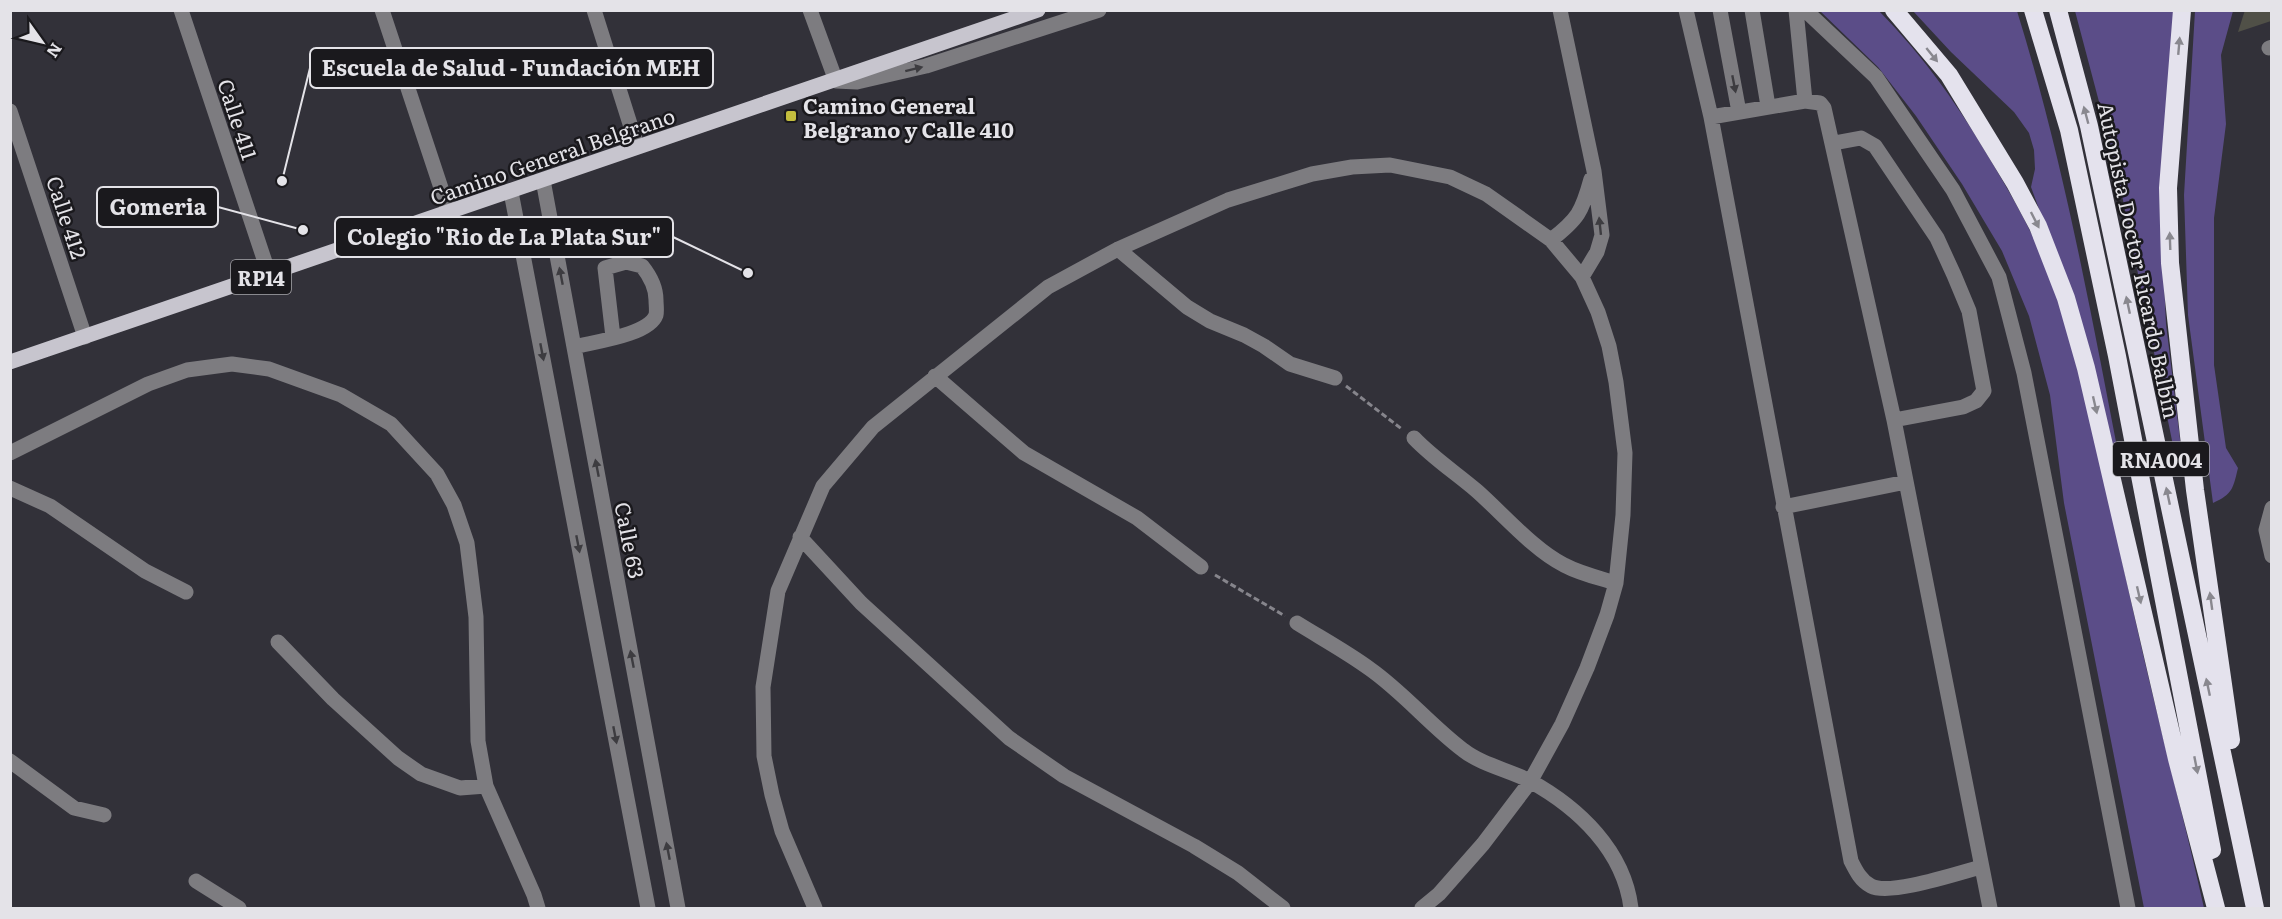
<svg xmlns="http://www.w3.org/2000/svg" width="2282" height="919" font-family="Literata,serif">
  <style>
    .green { fill: #5b4d88 }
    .building { fill: #505047 }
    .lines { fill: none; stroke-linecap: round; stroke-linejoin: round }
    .path { stroke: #86858c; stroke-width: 3; stroke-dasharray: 6 3; stroke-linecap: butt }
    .minor { stroke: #7d7c80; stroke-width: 15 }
    .major { stroke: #c7c5ce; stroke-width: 15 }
    .highway { stroke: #e4e2ed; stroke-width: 18 }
    .oneway { fill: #89888f }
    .oneway2 { fill: #3d3c40 }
    .poi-dot { fill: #c3bd3e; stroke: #1a191d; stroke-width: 2 }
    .labels { text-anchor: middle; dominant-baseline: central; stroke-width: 5; stroke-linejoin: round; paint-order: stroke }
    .shield { fill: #1a191d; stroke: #a7a6ab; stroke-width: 1.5 }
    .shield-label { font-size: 20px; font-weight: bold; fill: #e4e3e8 }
    .poi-label { font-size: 21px; font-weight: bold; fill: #e4e3e8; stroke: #1a191d; text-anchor: start }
    .street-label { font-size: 21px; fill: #e4e3e8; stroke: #1a191d }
    .leader { fill: none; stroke: #e4e3e8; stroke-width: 2 }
    .callout-dot { fill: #e4e3e8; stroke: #1a191d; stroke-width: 2 }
    .callout { fill: #1a191d; stroke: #e4e3e8; stroke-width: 2 }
    .callout-label { font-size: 22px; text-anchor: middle; font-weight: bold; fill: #e4e3e8 }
  </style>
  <rect width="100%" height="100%" fill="#323139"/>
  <!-- green -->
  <path class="green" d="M 1820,11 L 1879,11 C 1926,59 1960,108 1994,166 C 2021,211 2046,257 2061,307 C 2092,406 2110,509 2133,610 C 2155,710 2182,809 2204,908 L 2144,908 L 2064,503 L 2050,395 L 2029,316 L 2002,251 L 1962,184 L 1916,116 L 1878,67 Z
    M 1913,11 L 2017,11 C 2064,162 2092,318 2122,473 L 2120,474 L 2043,220 L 2031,187 L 2035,169 L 2034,150 L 2029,133 L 2014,112 L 1951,52 Z
    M 2075,11 L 2174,11 L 2161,215 L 2166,324 L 2183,464 L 2177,465 L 2116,166 Z
    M 2195,11 L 2233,11 L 2221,55 L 2226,124 L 2214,218 L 2214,365 L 2226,448 L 2238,468 C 2233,488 2233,494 2213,503 L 2188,315 L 2184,195 Z"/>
  <!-- building -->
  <path class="building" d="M 2245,10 L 2271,10 L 2271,21 L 2238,32 Z"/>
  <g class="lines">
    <!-- path -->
    <path class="path" d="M 1346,386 L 1403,430
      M 1215,575 L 1285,616"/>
    <!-- minor -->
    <path class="minor" d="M 181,10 L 269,274
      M 382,10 L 449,212
      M 594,10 L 637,146
      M 810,10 L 836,81 L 857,82 L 926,66 L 1099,10
      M 1560,10 L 1594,171 L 1602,235 L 1597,252 L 1582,277
      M 1686,10 L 1711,117 L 1851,861 C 1856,871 1861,881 1871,886 C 1890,896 1958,873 1981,867
      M 1720,10 L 1739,112
      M 1752,10 L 1768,106
      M 1796,10 L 1805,101
      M 1805,10 L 1876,77 L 1953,190 L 1999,277 L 2024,373 L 2128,908
      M 2269,48 L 2272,47
      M 10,111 L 85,337
      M 1711,117 L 1805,101 L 1820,103 L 1824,108 L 1894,420 L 1990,908
      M 1834,143 L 1861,138 L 1875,146 L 1937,238 L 1954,275 L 1969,311 L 1984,391 L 1976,401 L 1963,407 L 1894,420
      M 543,180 L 678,908
      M 511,192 L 648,908
      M 1551,240 C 1578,219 1582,212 1591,179
      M 1118,249 L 1187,307 L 1210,321 L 1244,335 L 1264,346 L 1290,364 L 1335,378
      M 574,347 C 593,342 649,335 656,315 C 657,311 656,304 656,300 C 656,287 650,276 642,266 L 626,262 L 605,268 L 613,337
      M 935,376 L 1024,453 L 1137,518 L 1201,567
      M 1414,438 C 1433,458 1456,473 1477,491 C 1503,514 1534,550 1564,565 C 1581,574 1599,578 1616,583
      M 10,453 L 148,384 L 187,370 L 232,364 L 269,369 L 341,395 L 391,424 L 437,474 L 454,505 L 467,543 L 476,617 L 478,741 L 486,786 L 534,895 L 538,908
      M 10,488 L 50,506 L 145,571 L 186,592
      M 1783,507 L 1906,482
      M 2272,508 L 2266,530 L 2272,556
      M 800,537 L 861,603 L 1009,738 L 1064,776 L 1194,846 L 1238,873 L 1283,908
      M 1297,623 C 1321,638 1347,652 1370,669 C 1404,693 1431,726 1463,750 C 1482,765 1509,770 1530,781 C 1579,808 1624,851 1631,908
      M 278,642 L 333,699 L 398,758 L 421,774 L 460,788 L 486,786
      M 10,761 L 74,808 L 104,815
      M 196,881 L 239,908
      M 815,908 L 782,831 L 772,795 L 764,756 L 763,687 L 778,591 L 823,486 L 873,427 L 1048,287 L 1118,249 L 1228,200 L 1312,174 L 1352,167 L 1390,165 L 1450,177 L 1486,194 L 1551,240 L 1582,277 L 1598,312 L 1609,346 L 1616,382 L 1625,453 L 1623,515 L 1616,583 L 1607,615 L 1587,668 L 1562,724 L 1530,782 L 1483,844 L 1439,894 L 1422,908"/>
    <!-- major -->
    <path class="major" d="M 10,362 L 1038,10"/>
    <!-- highway -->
    <path class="highway" d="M 1894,10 L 1949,75 L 2015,183 L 2038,226 L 2066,298 L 2086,368 L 2177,759 L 2216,908
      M 2033,10 L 2069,130 L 2117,356 L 2212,850
      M 2058,10 L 2089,126 L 2255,908
      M 2182,10 L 2168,188 L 2170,263 L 2195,490 L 2231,740"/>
  </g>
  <!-- one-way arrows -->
  <defs><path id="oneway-solid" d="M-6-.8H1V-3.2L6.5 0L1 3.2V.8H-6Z" transform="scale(1.5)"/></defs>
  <g class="oneway">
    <use href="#oneway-solid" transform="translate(2179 46) rotate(-85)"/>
    <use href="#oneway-solid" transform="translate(1932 55) rotate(51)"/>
    <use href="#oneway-solid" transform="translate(2086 115) rotate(-105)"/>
    <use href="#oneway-solid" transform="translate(2035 220) rotate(63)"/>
    <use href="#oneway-solid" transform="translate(2170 241) rotate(-92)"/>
    <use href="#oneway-solid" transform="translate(2128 305) rotate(-102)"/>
    <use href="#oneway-solid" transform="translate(2095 405) rotate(77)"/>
    <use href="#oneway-solid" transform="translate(2168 496) rotate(-102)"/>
    <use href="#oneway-solid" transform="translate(2139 595) rotate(77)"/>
    <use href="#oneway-solid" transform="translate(2211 601) rotate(-98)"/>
    <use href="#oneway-solid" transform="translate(2208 687) rotate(-102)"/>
    <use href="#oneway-solid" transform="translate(2196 765) rotate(79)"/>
  </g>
  <g class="oneway2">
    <use href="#oneway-solid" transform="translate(914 69) rotate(-14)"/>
    <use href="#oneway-solid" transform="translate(1734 84) rotate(79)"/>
    <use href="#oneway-solid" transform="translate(1600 226) rotate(-96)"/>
    <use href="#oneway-solid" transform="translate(561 276) rotate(-101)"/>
    <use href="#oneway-solid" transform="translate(542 352) rotate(79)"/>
    <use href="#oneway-solid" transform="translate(597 468) rotate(-101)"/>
    <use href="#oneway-solid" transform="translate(578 544) rotate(79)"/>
    <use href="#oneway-solid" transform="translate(632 659) rotate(-101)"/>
    <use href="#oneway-solid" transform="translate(615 735) rotate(79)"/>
    <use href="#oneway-solid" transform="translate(668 851) rotate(-101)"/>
  </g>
  <!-- markers -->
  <rect class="poi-dot" x="785" y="110" width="12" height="12" rx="3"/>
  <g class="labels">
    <!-- shield labels -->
    <g class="shield">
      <rect x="231" y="260" width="60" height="34" rx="4.5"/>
      <rect x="2113" y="442" width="96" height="34" rx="4.5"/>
    </g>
    <g class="shield-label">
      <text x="261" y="277">RP14</text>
      <text x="2161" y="459">RNA004</text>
    </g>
    <!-- poi labels -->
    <g class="poi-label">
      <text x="803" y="104">Camino General<tspan x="803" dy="24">Belgrano y Calle 410</tspan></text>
    </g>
    <!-- street labels -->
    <g class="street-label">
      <text transform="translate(239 119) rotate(72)">Calle 411</text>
      <text transform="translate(552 155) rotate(-19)">Camino General Belgrano</text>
      <text transform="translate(68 217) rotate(72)">Calle 412</text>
      <text transform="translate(2140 260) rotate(78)">Autopista Doctor Ricardo Balbín</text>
      <text transform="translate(631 540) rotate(79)">Calle 63</text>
    </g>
  </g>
  <!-- callouts -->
  <path class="leader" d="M282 181L310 68M303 230L218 207M748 273L673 237"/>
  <g class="callout-dot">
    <circle cx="282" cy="181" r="6"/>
    <circle cx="303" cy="230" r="6"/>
    <circle cx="748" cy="273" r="6"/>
  </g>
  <g class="callout">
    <rect x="310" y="48" width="403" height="40" rx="6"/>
    <rect x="97" y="187" width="121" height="40" rx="6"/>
    <rect x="335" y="217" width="338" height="40" rx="6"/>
  </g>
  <g class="callout-label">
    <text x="511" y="76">Escuela de Salud - Fundación MEH</text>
    <text x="158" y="215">Gomeria</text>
    <text x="504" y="245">Colegio "Rio de La Plata Sur"</text>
  </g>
  <!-- border -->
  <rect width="2282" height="919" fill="none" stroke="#e4e3e8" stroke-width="24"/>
  <!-- north arrow -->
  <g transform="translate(42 42) rotate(124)" stroke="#1a191d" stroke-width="4.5" paint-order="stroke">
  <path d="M0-4.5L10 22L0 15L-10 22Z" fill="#e4e3e8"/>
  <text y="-9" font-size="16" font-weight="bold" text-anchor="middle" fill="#e4e3e8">N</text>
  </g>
</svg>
